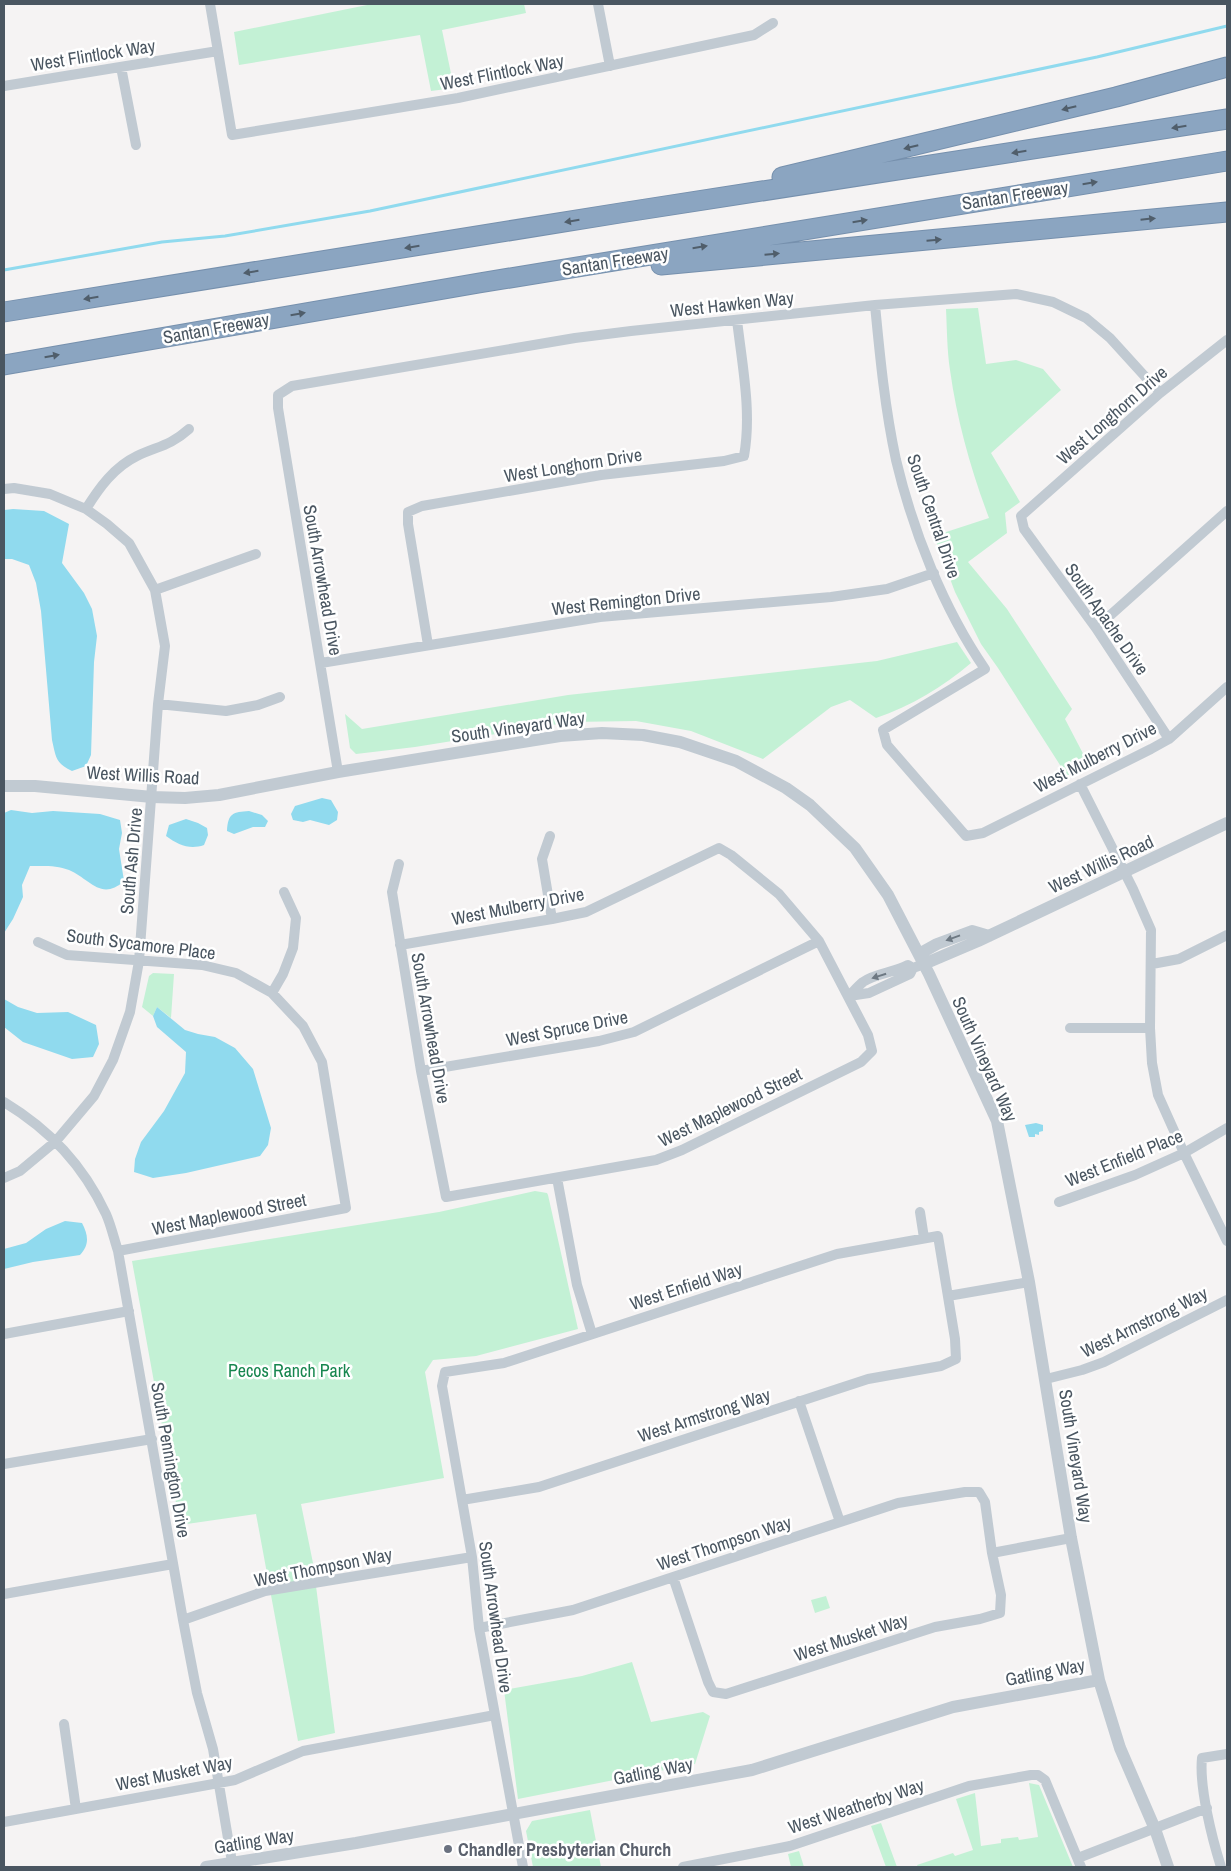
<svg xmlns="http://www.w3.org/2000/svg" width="1231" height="1871" font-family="'Archivo Narrow',sans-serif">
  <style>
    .green { fill: #c3f1d5 }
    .water { fill: #90daee }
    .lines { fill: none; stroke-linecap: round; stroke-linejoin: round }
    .stream { stroke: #90daee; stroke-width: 3 }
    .motorway-casing { stroke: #7690ad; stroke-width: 21 }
    .minor { stroke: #c1cad2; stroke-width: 10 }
    .tertiary { stroke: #c1cad2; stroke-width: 12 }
    .motorway { stroke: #8ba5c1; stroke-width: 19 }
    .oneway { fill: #505e6b }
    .oneway2 { fill: #6e7983 }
    .worship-dot { fill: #6b7280; stroke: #fff; stroke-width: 2 }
    .labels { text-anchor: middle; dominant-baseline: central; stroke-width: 5; stroke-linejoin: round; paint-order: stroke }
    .street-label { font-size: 18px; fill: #4a5661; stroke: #fff }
    .park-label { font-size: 18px; fill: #17864f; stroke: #fff }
    .worship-label { font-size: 18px; font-weight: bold; fill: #5b616d; stroke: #fff; text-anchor: start }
  </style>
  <rect width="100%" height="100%" fill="#f5f3f3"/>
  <!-- green -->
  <path class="green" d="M 372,4 L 524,4 L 526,13 L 442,30 L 454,88 L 431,91 L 420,35 L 239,65 L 234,32 Z
    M 978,308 L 986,364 L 1016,360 L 1043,369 L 1061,390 L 991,453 L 1020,502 L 1005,513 L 1007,533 L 968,562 L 1007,609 L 1072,709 L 1065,719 L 1089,765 L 1067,776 L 998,668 L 981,644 L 955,592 L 934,536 L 989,518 C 971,470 957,421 950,370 C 947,350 947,329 946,309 Z
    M 957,642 L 971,663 C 943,687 911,706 876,718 L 850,700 L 831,707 L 763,759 L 691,731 L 636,721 L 571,722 L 415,747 L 356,754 L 350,748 L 345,714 L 362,729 L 568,695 L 877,661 Z
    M 153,973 L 174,974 L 171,1018 L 157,1007 L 153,1016 L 142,1007 L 149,976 Z
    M 535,1191 L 547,1193 L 548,1195 L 578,1329 L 476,1356 L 433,1360 L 425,1372 L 444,1478 L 301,1504 L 313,1563 L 335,1733 L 298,1741 L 256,1514 L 180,1525 L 132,1261 L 439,1212 Z
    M 826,1596 L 830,1608 L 815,1613 L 811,1600 Z
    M 632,1662 L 651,1722 L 703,1712 L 710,1716 L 695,1764 L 518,1799 L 504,1690 L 582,1676 Z
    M 1029,1783 L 1039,1785 L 1073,1867 L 918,1867 L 917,1865 L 953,1853 L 955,1856 L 973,1850 L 956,1799 L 975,1793 L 981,1846 L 1001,1843 L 1001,1839 L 1018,1837 L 1019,1840 L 1038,1837 Z
    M 590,1810 L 601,1867 L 533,1867 L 526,1831 L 532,1821 Z
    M 881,1823 L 897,1867 L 886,1867 L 871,1826 Z
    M 799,1851 L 804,1867 L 791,1867 L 788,1854 Z"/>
  <!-- water -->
  <path class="water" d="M 13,509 L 44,511 L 69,524 L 62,563 L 84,593 L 92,609 L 97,636 L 94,662 L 91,755 L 86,766 L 72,771 C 55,763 56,757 52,740 L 41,611 L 36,583 L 29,565 L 12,559 L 4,559 L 4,510 Z
    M 322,798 L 331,800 L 338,812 L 337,820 L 329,825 L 310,820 L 303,822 L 293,820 L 291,814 L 295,806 Z
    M 11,810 L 32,813 L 53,811 L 100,814 L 120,820 L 122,833 L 119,849 L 124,881 C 101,902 89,878 69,870 C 57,865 43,866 30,866 L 22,885 L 23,897 L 13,919 L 4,933 L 5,853 L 4,813 Z
    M 249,811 L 262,815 L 268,821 L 265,827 L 253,827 L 234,834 L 227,831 C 228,813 233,812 249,811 Z
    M 186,819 L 198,823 L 207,828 L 208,835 L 204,845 C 190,850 178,845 166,836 L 169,825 Z
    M 4,999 L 18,1007 L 37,1013 L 68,1012 L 96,1025 L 99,1044 L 93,1057 L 72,1059 L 23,1042 L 4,1027 Z
    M 157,1007 L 185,1030 L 198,1034 L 215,1037 L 235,1048 L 253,1069 L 271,1128 L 268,1145 L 260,1156 L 186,1173 L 153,1178 L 134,1172 L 135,1159 L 141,1142 L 164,1111 L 185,1073 L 186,1052 L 157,1027 L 153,1016 Z
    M 1036,1123 L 1043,1125 L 1043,1131 L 1039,1132 L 1039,1135 L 1035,1134 L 1035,1137 L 1029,1137 L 1025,1125 Z
    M 65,1221 L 82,1223 C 88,1235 90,1244 80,1255 L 33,1262 L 4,1269 L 4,1249 L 26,1243 L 46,1229 Z"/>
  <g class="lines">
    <!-- stream -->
    <path class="stream" d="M 4,270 L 162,242 L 225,236 L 370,211 L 1097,57 L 1227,26"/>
    <!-- motorway casing -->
    <g class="motorway-casing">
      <path id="motorway" d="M 782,177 L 1116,97 L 1227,67
        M 661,265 L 1227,212
        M 4,312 L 620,213 L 1227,119
        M 4,365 L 479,283 L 1227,161"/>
    </g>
    <!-- minor -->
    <path class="minor" d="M 210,4 L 232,135 L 458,98 L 754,35 L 773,23
      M 598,4 L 610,66
      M 121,67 L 136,145
      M 4,86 L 218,51
      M 875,305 C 880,357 885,409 896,460 C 913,531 943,608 985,669 L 883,730 L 887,745 L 966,836 L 983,833 L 1151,749 L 1169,739 L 1227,687
      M 4,489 L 14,488 L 50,494 L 86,509 L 107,524 L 129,543 L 155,590 L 165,646 L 158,704 L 139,961 L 130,1012 L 113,1060 L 94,1096 L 56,1141 L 20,1171 L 4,1178
      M 86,509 C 99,488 114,467 137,456 C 158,446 170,446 189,429
      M 155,590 L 256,554
      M 1096,628 L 1227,511
      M 428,645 L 408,524 L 408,512 L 422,506 L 601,475 L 724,461 L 744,456 C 752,412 742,364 737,320
      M 321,663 L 600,617 L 831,597 L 887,589 L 934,573
      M 158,704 L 226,711 L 258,705 L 280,697
      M 1169,739 L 1096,628 L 1024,529 L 1021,516 L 1160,393 L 1227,340
      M 338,772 L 278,408 L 278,395 L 292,386 L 575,338 L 631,331 L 875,305 L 1016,294 L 1053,302 L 1086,318 L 1110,338 L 1160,393
      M 1080,784 L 1133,889 L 1151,930 L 1150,1028 L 1152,1063 L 1158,1095 L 1184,1153 L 1227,1241
      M 550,836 L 542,859 L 552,919
      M 399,864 L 392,892 L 421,1071 L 446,1197 L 656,1160 L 682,1150 L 861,1062 L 872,1051 L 868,1035 L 819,941 L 779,894 L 731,855 L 719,848 L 586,912 L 552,919 L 400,945
      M 38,942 L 67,955 L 202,965 L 236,973 L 272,993 L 303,1026 L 322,1062 L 346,1208 L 118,1251
      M 1152,964 L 1179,959 L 1227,935
      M 272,993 L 283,974 L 293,948 L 296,918 L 284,892
      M 849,996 C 853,992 858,986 863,982 C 876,973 893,973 908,965 L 913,968 L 924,964
      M 849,996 L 869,993 L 910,974 L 913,968
      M 1070,1028 L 1150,1028
      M 421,1071 L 599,1041 L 634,1032 L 819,941
      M 4,1102 C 50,1130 83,1165 106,1214 C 111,1225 114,1239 118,1251 L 183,1620 L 197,1693 L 213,1749 L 232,1862
      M 557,1178 L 577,1285 L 592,1334
      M 1059,1202 L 1135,1175 L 1184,1153 L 1227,1128
      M 920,1212 L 924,1238
      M 948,1296 L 1029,1282
      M 4,1334 L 129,1311
      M 1046,1379 L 1082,1370 L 1104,1362 L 1227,1300
      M 799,1401 L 840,1522
      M 4,1464 L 152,1439
      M 462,1500 L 539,1487 L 868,1379 L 941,1366 L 956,1359 L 955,1339 L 938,1236 L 837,1254 L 504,1363 L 445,1372 L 442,1386 L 472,1557 L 479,1628 L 523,1867
      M 992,1553 L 1071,1538
      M 4,1594 L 173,1564
      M 183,1620 L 265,1591 L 472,1557
      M 479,1628 L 573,1610 L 898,1503 L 965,1492 L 979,1492 L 985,1502 L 992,1553 L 1001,1595 L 1000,1613 L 980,1619 L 935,1627 L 726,1694 L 713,1692 L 708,1682 L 673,1577
      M 64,1724 L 76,1809
      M 4,1822 L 235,1780 L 303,1751 L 495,1715
      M 1078,1858 L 1207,1808
      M 683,1867 L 790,1846 L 969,1786 L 1031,1775 L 1038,1775 L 1045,1780 L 1081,1867
      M 1221,1867 C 1212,1838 1199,1787 1202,1758 L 1227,1754"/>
    <!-- tertiary -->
    <path class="tertiary" d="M 4,786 L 35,786 L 152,797 L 185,798 L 219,795 L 338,772 L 560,736 L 602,733 L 643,735 L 680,742 L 736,761 L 786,788 L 810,805 L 855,848 L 888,895 L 929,974 L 997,1121 L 1029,1282 L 1071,1538 L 1099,1680 L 1120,1748 L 1155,1829 L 1168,1867
      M 919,954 L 937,944 L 972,931 L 989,936
      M 924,964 L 978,941 L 1227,823
      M 206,1867 L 356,1843 L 752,1770 L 953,1707 L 1099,1680"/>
    <!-- motorway -->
    <use href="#motorway" class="motorway"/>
  </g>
  <!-- one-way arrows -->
  <defs><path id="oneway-solid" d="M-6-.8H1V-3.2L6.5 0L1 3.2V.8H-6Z" transform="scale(1.25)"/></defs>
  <g class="oneway">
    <use href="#oneway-solid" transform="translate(1069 108) rotate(166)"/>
    <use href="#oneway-solid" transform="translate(1179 127) rotate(171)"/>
    <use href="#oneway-solid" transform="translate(911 147) rotate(166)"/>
    <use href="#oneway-solid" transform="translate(1019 152) rotate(171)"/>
    <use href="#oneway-solid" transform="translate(1090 183) rotate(-9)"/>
    <use href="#oneway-solid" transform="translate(1148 219) rotate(-6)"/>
    <use href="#oneway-solid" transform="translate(572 221) rotate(171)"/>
    <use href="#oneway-solid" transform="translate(860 221) rotate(-9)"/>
    <use href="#oneway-solid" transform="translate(934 240) rotate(-5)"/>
    <use href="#oneway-solid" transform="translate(412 247) rotate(171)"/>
    <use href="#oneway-solid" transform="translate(700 247) rotate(-9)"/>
    <use href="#oneway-solid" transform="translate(772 254) rotate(-5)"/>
    <use href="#oneway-solid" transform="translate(251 272) rotate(171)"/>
    <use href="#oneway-solid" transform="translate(91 298) rotate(171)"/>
    <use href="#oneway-solid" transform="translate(298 314) rotate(-10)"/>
    <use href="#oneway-solid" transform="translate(52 356) rotate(-10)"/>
  </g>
  <g class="oneway2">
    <use href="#oneway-solid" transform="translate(953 938) rotate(160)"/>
    <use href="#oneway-solid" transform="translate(879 976) rotate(162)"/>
  </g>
  <!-- markers -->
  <circle class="worship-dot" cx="448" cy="1849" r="5"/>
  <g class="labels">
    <!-- street labels -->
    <g class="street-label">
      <text transform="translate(93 55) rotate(-9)">West Flintlock Way</text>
      <text transform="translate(502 72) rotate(-11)">West Flintlock Way</text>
      <text transform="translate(1015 195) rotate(-9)">Santan Freeway</text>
      <text transform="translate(615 261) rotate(-9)">Santan Freeway</text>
      <text transform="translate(732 304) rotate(-6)">West Hawken Way</text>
      <text transform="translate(216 328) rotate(-10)">Santan Freeway</text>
      <text transform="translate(1112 415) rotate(-41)">West Longhorn Drive</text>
      <text transform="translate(573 465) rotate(-9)">West Longhorn Drive</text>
      <text transform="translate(934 516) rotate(71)">South Central Drive</text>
      <text transform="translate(323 580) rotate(80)">South Arrowhead Drive</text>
      <text transform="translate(626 601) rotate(-6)">West Remington Drive</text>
      <text transform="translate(1107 619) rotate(55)">South Apache Drive</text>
      <text transform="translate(518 727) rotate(-8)">South Vineyard Way</text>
      <text transform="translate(1095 757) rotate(-27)">West Mulberry Drive</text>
      <text transform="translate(143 775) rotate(3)">West Willis Road</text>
      <text transform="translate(131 861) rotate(-85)">South Ash Drive</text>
      <text transform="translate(1101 864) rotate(-25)">West Willis Road</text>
      <text transform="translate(518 906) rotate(-11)">West Mulberry Drive</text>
      <text transform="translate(141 944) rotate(7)">South Sycamore Place</text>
      <text transform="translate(431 1028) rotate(80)">South Arrowhead Drive</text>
      <text transform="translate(567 1028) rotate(-11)">West Spruce Drive</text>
      <text transform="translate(985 1059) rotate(66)">South Vineyard Way</text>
      <text transform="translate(730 1107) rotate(-26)">West Maplewood Street</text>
      <text transform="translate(1124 1158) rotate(-22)">West Enfield Place</text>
      <text transform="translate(229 1214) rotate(-11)">West Maplewood Street</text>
      <text transform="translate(686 1286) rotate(-18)">West Enfield Way</text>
      <text transform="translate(1144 1322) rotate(-26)">West Armstrong Way</text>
      <text transform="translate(704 1415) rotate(-18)">West Armstrong Way</text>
      <text transform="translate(1076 1456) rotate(81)">South Vineyard Way</text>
      <text transform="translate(171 1460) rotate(80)">South Pennington Drive</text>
      <text transform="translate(724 1543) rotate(-18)">West Thompson Way</text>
      <text transform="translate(323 1567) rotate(-11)">West Thompson Way</text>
      <text transform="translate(496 1617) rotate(82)">South Arrowhead Drive</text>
      <text transform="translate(851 1637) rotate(-18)">West Musket Way</text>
      <text transform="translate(1045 1672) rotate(-11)">Gatling Way</text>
      <text transform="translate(653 1771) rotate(-11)">Gatling Way</text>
      <text transform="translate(174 1773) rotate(-11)">West Musket Way</text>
      <text transform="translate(856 1806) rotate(-18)">West Weatherby Way</text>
      <text transform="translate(254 1841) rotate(-9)">Gatling Way</text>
    </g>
    <!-- park labels -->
    <g class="park-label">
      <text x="289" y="1370">Pecos Ranch Park</text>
    </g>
    <!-- worship labels -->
    <g class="worship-label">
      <text x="458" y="1849">Chandler Presbyterian Church</text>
    </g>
  </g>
  <!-- border -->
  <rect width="1231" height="1871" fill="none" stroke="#4a5661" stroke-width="10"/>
</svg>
